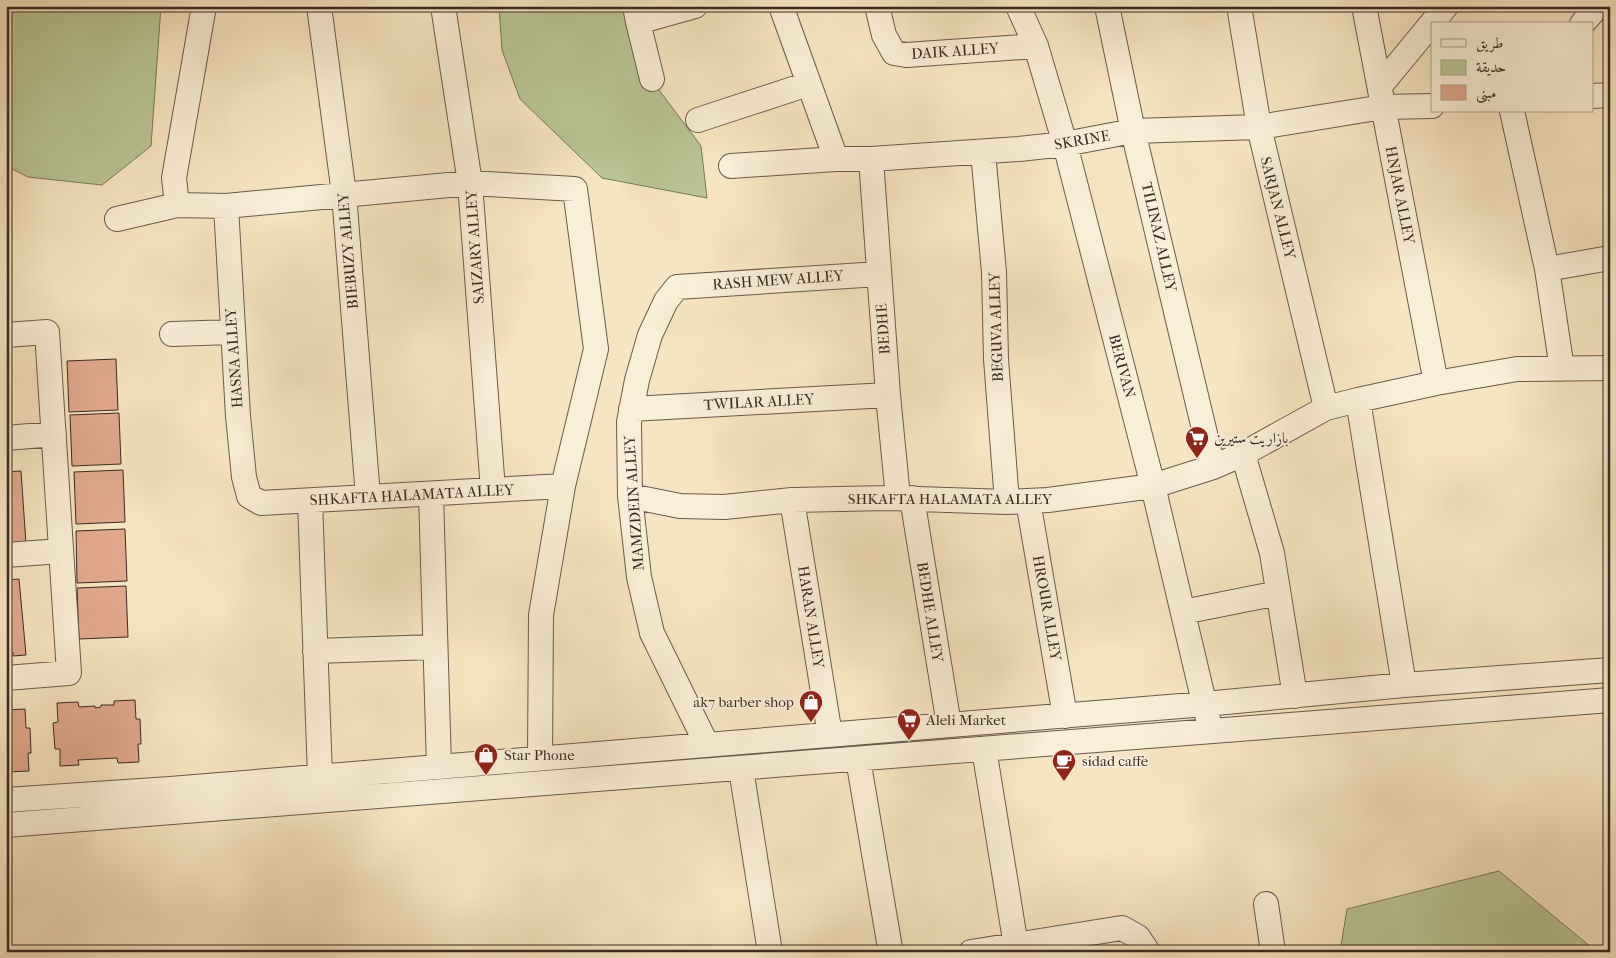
<svg xmlns="http://www.w3.org/2000/svg" width="1616" height="958" font-family="'IM FELL French Canon',Amiri,serif">
  <style>
    .green { fill: #bac595; stroke: #79785d }
    .building { fill: #e1a88e; stroke: #382b25 }
    .lines { fill: none; stroke-linecap: round; stroke-linejoin: round }
    .minor-casing { stroke: #685a4c; stroke-width: 26 }
    .minor { stroke: #f9eed7; stroke-width: 24 }
    .labels { text-anchor: middle; dominant-baseline: central; stroke-width: 4; stroke-linejoin: round; paint-order: stroke }
    .street-label { font-size: 15px; fill: #382b25; stroke: #f9eed7 }
    .poi-label { font-size: 15px; fill: #382b25; stroke: #f9eed7; text-anchor: start }
  </style>
  <rect width="100%" height="100%" fill="#f6e5c2"/>
  <filter id="stains"><feTurbulence type="fractalNoise" baseFrequency=".004" numOctaves="4"/><feColorMatrix values="0 0 0 0 .2 0 0 0 0 .09 0 0 0 0 .02 0 0 0 .5 -.17"/></filter>
  <radialGradient id="worn" r=".72"><stop offset=".6" stop-color="#630" stop-opacity="0"/><stop offset="1" stop-color="#630" stop-opacity=".3"/></radialGradient>
  <!-- green -->
  <path class="green" d="M 6,6 L 161,6 L 151,146 L 102,185 L 28,177 L 6,166 Z
    M 499,6 L 622,6 L 644,70 L 701,146 L 707,198 L 602,178 L 520,99 L 502,50 Z
    M 1499,871 L 1597,952 L 1340,952 L 1347,909 Z"/>
  <!-- building -->
  <path class="building" d="M 116,359 L 118,410 L 69,412 L 67,361 Z
    M 119,413 L 121,464 L 72,466 L 70,415 Z
    M 123,470 L 125,522 L 76,524 L 74,472 Z
    M 21,471 L 26,544 L 6,545 L 6,472 Z
    M 125,529 L 127,581 L 77,583 L 76,531 Z
    M 19,579 L 26,655 L 13,656 L 13,652 L 6,653 L 6,580 Z
    M 126,586 L 128,637 L 79,639 L 77,588 Z
    M 135,700 L 136,719 L 140,719 L 141,744 L 138,744 L 139,762 L 118,763 L 117,758 L 78,760 L 79,765 L 60,766 L 60,749 L 55,749 L 53,723 L 58,722 L 57,703 L 78,702 L 79,707 L 95,706 L 95,708 L 101,707 L 101,705 L 114,705 L 114,701 Z
    M 25,709 L 26,728 L 30,728 L 31,753 L 28,753 L 29,771 L 7,772 L 6,710 Z"/>
  <g class="lines">
    <!-- minor casing -->
    <g class="minor-casing">
      <path id="minor" d="M 319,6 L 344,194 L 368,497
        M 443,6 L 470,183 L 493,490
        M 635,6 L 638,22 L 695,6
        M 781,6 L 836,159
        M 877,6 L 884,35 L 894,53 L 906,55 L 1036,46
        M 1018,6 L 1036,46 L 1065,144 L 1153,486 L 1208,719
        M 1107,6 L 1133,131 L 1213,467
        M 1239,6 L 1259,127 L 1326,408
        M 1364,6 L 1436,383
        M 638,22 L 652,79
        M 1582,24 L 1598,6
        M 1380,86 L 1446,6
        M 1592,96 L 1610,95
        M 1512,111 L 1547,269 L 1562,369
        M 698,120 L 808,84
        M 983,152 L 994,272 L 996,359 L 1007,502
        M 871,159 L 888,395 L 898,498
        M 731,166 L 836,159 L 871,159 L 1019,149 L 1065,144 L 1133,131 L 1259,127 L 1383,107 L 1432,106
        M 177,205 L 174,178 L 204,6
        M 226,206 L 238,416 L 244,477 L 249,496 L 261,503 L 563,486
        M 117,219 L 177,205 L 226,206 L 470,183 L 575,189 L 596,349 L 563,486 L 541,615 L 540,758
        M 1547,269 L 1610,258
        M 172,334 L 232,332
        M 6,335 L 47,332 L 69,673 L 6,678
        M 1358,400 L 1404,685
        M 631,409 L 888,395
        M 6,438 L 54,434
        M 1243,454 L 1272,553 L 1295,696
        M 431,494 L 439,767
        M 630,496 L 680,506 L 724,507 L 792,500 L 888,498 L 1007,502 L 1048,500 L 1153,486 L 1213,467 L 1243,454 L 1326,408 L 1358,400 L 1436,383 L 1517,369 L 1610,368
        M 912,498 L 949,725
        M 792,500 L 830,735
        M 310,501 L 320,776
        M 1028,501 L 1065,716
        M 6,555 L 61,551
        M 1183,612 L 1278,593
        M 315,651 L 435,647
        M 707,745 L 652,633 L 639,577 L 630,496 L 629,422 L 637,380 L 650,335 L 666,301 L 677,287 L 879,274
        M 984,749 L 1017,952
        M 858,759 L 890,948 L 892,952
        M 741,769 L 770,952
        M 6,800 L 170,789 L 1205,704 L 1404,685 L 1610,670
        M 6,825 L 1610,700
        M 1266,904 L 1273,952
        M 971,952 L 1122,928 L 1138,937 L 1148,952"/>
    </g>
    <!-- minor -->
    <use href="#minor" class="minor"/>
  </g>
  <!-- icons -->
  <defs>
    <g id="supermarket-pin" transform="scale(1.25)"><path d="M0 17L-7.5 6A9.5 9.5 0 1 1 7.5 6Z" fill="#8f2418" stroke="#f9eed7"/><path d="M-6-5.5h2.5l.6 2H6L4.5 2H-2.5L-4.4-4H-6ZM-1.5 3.2a1.3 1.3 0 1 0 .1 0ZM3 3.2a1.3 1.3 0 1 0 .1 0Z" fill="#fff"/></g>
    <g id="shop-pin" transform="scale(1.25)"><path d="M0 17L-7.5 6A9.5 9.5 0 1 1 7.5 6Z" fill="#8f2418" stroke="#f9eed7"/><path d="M-5-2.5h2.3a2.7 3.5 0 0 1 5.4 0H5L5.5 6h-11ZM-1.5-2.5h3a1.5 2.3 0 0 0-3 0Z" fill="#fff"/></g>
    <g id="cafe-pin" transform="scale(1.25)"><path d="M0 17L-7.5 6A9.5 9.5 0 1 1 7.5 6Z" fill="#8f2418" stroke="#f9eed7"/><path d="M-5.5-4.5H6V0H3Q3 3.5 0 3.5H-2.5Q-5.5 3.5-5.5 0ZM3-3.2v2h1.7v-2ZM-6 4.5H4V6H-6Z" fill="#fff"/></g>
  </defs>
  <g fill-rule="evenodd">
    <use href="#supermarket-pin" x="1197" y="438"/>
    <use href="#shop-pin" x="811" y="702"/>
    <use href="#supermarket-pin" x="909" y="720"/>
    <use href="#shop-pin" x="486" y="755"/>
    <use href="#cafe-pin" x="1064" y="761"/>
  </g>
  <g class="labels">
    <!-- street labels -->
    <g class="street-label">
      <text transform="translate(955 51) rotate(-4)">DAIK ALLEY</text>
      <text transform="translate(1082 140) rotate(-10)">SKRINE</text>
      <text transform="translate(1400 195) rotate(79)">HNJAR ALLEY</text>
      <text transform="translate(1278 208) rotate(76)">SARJAN ALLEY</text>
      <text transform="translate(1159 237) rotate(77)">TILINAZ ALLEY</text>
      <text transform="translate(475 247) rotate(-94)">SAIZARY ALLEY</text>
      <text transform="translate(348 251) rotate(-95)">BIEBUZY ALLEY</text>
      <text transform="translate(778 280) rotate(-4)">RASH MEW ALLEY</text>
      <text transform="translate(996 327) rotate(-92)">BEGUVA ALLEY</text>
      <text transform="translate(883 329) rotate(-94)">BEDHE</text>
      <text transform="translate(234 358) rotate(-94)">HASNA ALLEY</text>
      <text transform="translate(1122 366) rotate(75)">BERIVAN</text>
      <text transform="translate(759 402) rotate(-3)">TWILAR ALLEY</text>
      <text transform="translate(412 495) rotate(-3)">SHKAFTA HALAMATA ALLEY</text>
      <text x="950" y="499">SHKAFTA HALAMATA ALLEY</text>
      <text transform="translate(634 503) rotate(-94)">MAMZDEIN ALLEY</text>
      <text transform="translate(1047 608) rotate(80)">HROUR ALLEY</text>
      <text transform="translate(930 612) rotate(81)">BEDHE ALLEY</text>
      <text transform="translate(811 617) rotate(81)">HARAN ALLEY</text>
    </g>
    <!-- poi labels -->
    <g class="poi-label">
      <text x="1214" y="438">بازاريت ستيرين</text>
      <text x="794" y="702" text-anchor="end">ak7 barber shop</text>
      <text x="926" y="720">Aleli Market</text>
      <text x="504" y="755">Star Phone</text>
      <text x="1082" y="761">sidad caffe</text>
    </g>
  </g>
  <!-- margin -->
  <rect width="1616" height="958" fill="none" stroke="#f6e5c2" stroke-width="25"/>
  <rect x="8" y="8" width="1601" height="943" fill="none" stroke="#382b25" stroke-width="2.5"/>
  <rect x="12" y="12" width="1591" height="933" fill="none" stroke="#382b25"/>
  <!-- legend -->
  <rect x="1431" y="22" width="162" height="90" fill="#f9eed7" stroke="#aca090"/>
  <rect x="1441" y="39" width="25" height="8" fill="#f9eed7" stroke="#aca090"/>
  <text x="1476" y="48" font-size="15" fill="#382b25">طريق</text>
  <rect x="1441" y="60" width="25" height="15" fill="#bac595" stroke="#aca090"/>
  <text x="1476" y="72" font-size="15" fill="#382b25">حديقة</text>
  <rect x="1441" y="85" width="25" height="15" fill="#e1a88e" stroke="#aca090"/>
  <text x="1476" y="98" font-size="15" fill="#382b25">مبنى</text>
  <rect width="100%" height="100%" filter="url(#stains)"/>
  <rect width="100%" height="100%" fill="url(#worn)"/>
</svg>
